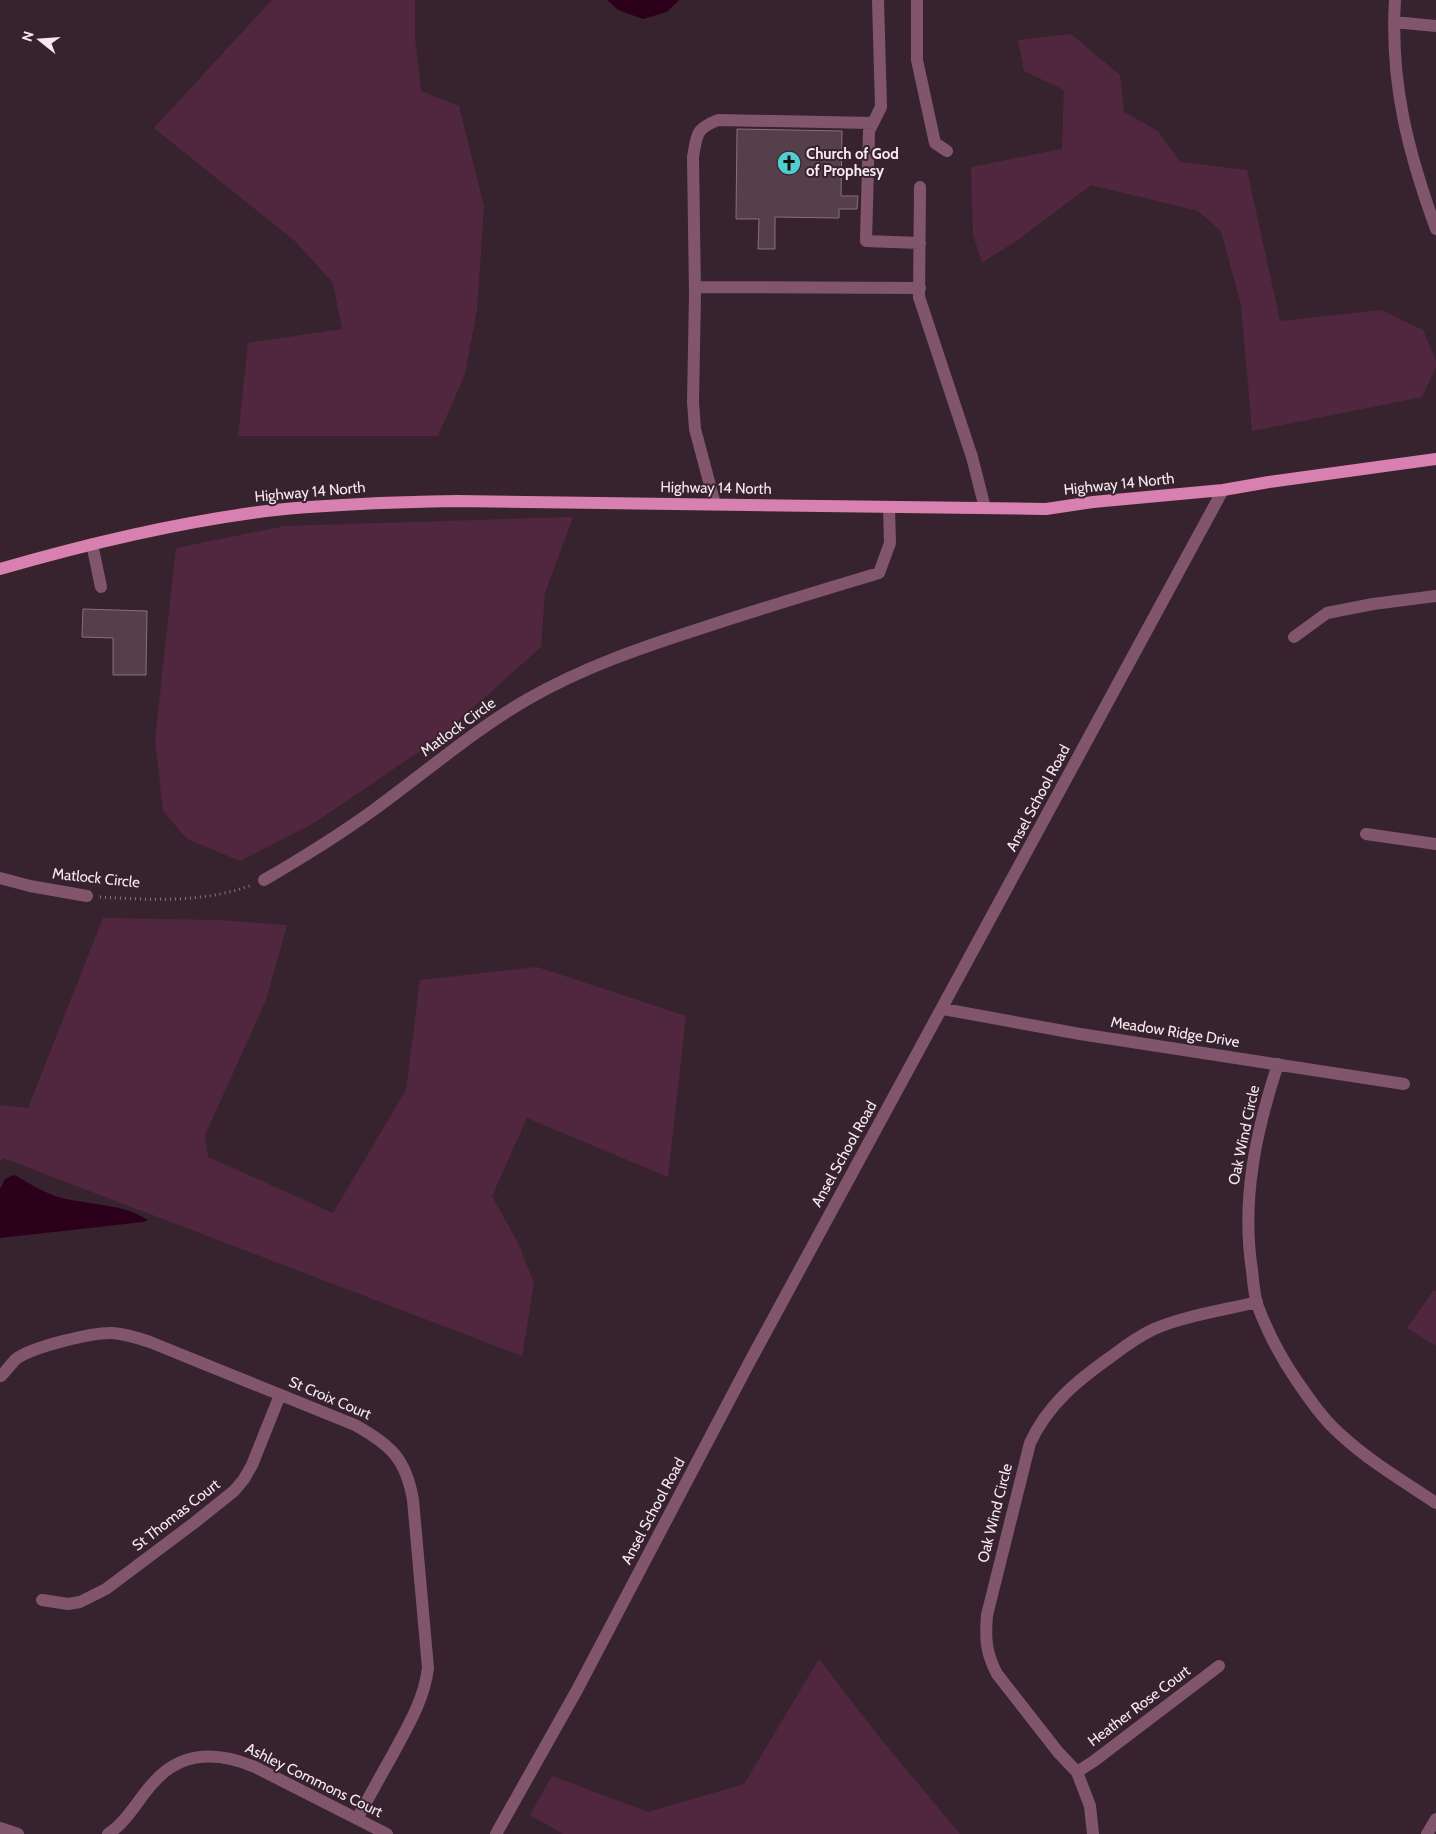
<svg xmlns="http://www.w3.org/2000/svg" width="1436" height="1834" font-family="Cabin,sans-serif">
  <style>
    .green { fill: #51273f }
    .water { fill: #2c001b }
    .building { fill: #55404a; stroke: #876f7b }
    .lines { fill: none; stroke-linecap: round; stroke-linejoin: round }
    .path { stroke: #87757f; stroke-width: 3; stroke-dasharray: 1 4; stroke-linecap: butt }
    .minor { stroke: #81566d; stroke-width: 12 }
    .major { stroke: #d880b0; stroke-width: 12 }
    .labels { text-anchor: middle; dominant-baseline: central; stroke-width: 4; stroke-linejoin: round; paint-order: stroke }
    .poi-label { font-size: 15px; font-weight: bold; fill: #f7e9f0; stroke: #37232e; text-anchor: start }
    .street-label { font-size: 15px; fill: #f7e9f0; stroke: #37232e }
  </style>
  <rect width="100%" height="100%" fill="#37232e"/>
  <!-- green -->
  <path class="green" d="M 272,0 L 415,0 L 415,38 L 421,91 L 459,106 L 484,207 L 477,309 L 465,374 L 438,436 L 238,436 L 248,343 L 342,329 L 333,283 L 296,242 L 154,128 Z
    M 1071,34 L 1120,75 L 1124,112 L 1158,131 L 1180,162 L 1247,170 L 1280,321 L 1381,310 L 1423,330 L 1436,361 L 1436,367 L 1422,397 L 1252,431 L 1241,305 L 1221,231 L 1198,211 L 1091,185 L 1019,239 L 982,263 L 973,235 L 971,167 L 1062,149 L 1064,90 L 1024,71 L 1018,40 Z
    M 573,517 L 545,593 L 541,647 L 439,738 L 314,823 L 240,861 L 187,839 L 163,811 L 155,740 L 176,548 L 285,526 Z
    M 103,918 L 217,920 L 287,925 L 266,1000 L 205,1135 L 208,1157 L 333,1213 L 406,1090 L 420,980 L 537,967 L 686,1016 L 668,1177 L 527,1118 L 492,1196 L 518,1243 L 534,1283 L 522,1356 L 3,1158 L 0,1162 L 0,1105 L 28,1108 Z
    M 1434,1290 L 1436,1291 L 1436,1346 L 1407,1328 Z
    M 819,1659 L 880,1738 L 960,1834 L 563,1834 L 530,1815 L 552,1776 L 648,1812 L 744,1784 Z"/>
  <!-- water -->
  <path class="water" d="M 607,0 L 679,0 L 667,12 L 643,19 L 618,10 Z
    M 13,1175 C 20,1177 24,1181 30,1184 C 39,1189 49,1194 58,1197 C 87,1205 122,1203 148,1220 L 143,1222 L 0,1238 L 0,1189 L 5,1179 Z"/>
  <!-- building -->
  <path class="building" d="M 737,129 L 842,131 L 841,196 L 858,196 L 857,209 L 839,209 L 839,218 L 775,217 L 775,249 L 758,249 L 759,219 L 736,219 Z
    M 83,609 L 147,611 L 146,675 L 113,675 L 113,638 L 82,637 Z"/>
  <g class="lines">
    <!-- path -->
    <path class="path" d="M 100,897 C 151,900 204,903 252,885"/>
    <!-- minor -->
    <path class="minor" d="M 878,0 L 881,107 L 869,131 L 866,241 L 920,243
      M 917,0 L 917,60 L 935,143 L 947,151
      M 1395,0 C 1390,83 1408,152 1436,229
      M 1394,22 L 1436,26
      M 920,187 L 919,297 L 972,457 L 985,508
      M 695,287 L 920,288
      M 715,504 L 695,429 L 693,402 L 695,294 L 693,157 C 697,135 695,129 718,120 L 873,123
      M 92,544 L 101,587
      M 1294,637 L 1327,613 L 1373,604 L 1436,596
      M 1366,834 L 1436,844
      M 0,878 L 30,886 L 87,896
      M 264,880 C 302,858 339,835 375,809 C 426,772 474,730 528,699 C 582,668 640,648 699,629 C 759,609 819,591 879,573 L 890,543 L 889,507
      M 943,1009 L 1080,1034 L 1404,1084
      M 1278,1064 C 1256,1131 1241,1200 1252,1270 C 1253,1281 1254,1293 1257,1304 C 1267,1331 1281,1358 1297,1381 C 1310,1400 1323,1419 1340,1434 C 1369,1461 1403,1481 1436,1503
      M 1,1376 C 6,1371 11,1364 16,1359 C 32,1347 93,1332 113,1333 C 126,1334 138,1338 150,1342 L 355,1425 C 391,1445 406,1459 413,1500 L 428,1668 C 424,1700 408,1726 393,1754 C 381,1775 369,1797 357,1819
      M 42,1600 L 68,1604 L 80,1602 L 106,1589 L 194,1523 L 234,1491 L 244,1479 L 252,1465 L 280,1395
      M 1077,1772 L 1094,1761 L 1219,1666
      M 0,1828 L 18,1834
      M 108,1834 C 128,1821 138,1799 154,1782 C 182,1750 219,1752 255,1767 L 387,1834
      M 496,1834 L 577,1690 L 749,1363 L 1223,490
      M 1093,1834 L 1090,1806 L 1077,1772 L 1058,1752 L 997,1674 C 986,1653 985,1639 987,1615 L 1030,1443 C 1048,1404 1078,1380 1112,1356 C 1125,1346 1139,1336 1154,1329 C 1184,1316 1224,1310 1257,1302
      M 1427,1834 L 1436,1819"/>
    <!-- major -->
    <path class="major" d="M 0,569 C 90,543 181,521 275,510 C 335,504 396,502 457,501 L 1046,509 L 1093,502 L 1223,490 L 1269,482 L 1436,459"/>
  </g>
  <!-- icons -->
  <defs>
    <g id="church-disc" transform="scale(1.25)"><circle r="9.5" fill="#52cdcf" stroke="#37232e"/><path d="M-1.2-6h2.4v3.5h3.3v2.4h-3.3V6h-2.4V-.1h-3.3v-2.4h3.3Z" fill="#111"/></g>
  </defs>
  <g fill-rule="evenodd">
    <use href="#church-disc" x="789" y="163"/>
  </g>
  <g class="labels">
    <!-- poi labels -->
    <g class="poi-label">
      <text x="806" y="154">Church of God<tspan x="806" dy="17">of Prophesy</tspan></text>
    </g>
    <!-- street labels -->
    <g class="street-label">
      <text transform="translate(1119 484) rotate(-6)">Highway 14 North</text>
      <text transform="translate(716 488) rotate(1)">Highway 14 North</text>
      <text transform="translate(310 492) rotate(-5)">Highway 14 North</text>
      <text transform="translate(458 727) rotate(-36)">Matlock Circle</text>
      <text transform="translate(1038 798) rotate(-62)">Ansel School Road</text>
      <text transform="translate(96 878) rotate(6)">Matlock Circle</text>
      <text transform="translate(1175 1032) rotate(9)">Meadow Ridge Drive</text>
      <text transform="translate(1244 1135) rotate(-78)">Oak Wind Circle</text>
      <text transform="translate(844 1154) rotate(-61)">Ansel School Road</text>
      <text transform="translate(330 1398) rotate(23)">St Croix Court</text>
      <text transform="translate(653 1511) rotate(-62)">Ansel School Road</text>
      <text transform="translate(995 1513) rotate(-76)">Oak Wind Circle</text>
      <text transform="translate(176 1515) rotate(-38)">St Thomas Court</text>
      <text transform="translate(1139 1706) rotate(-37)">Heather Rose Court</text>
      <text transform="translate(314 1780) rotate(26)">Ashley Commons Court</text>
    </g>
  </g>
  <!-- north arrow -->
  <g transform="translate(40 40) rotate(287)" stroke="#37232e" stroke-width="4" paint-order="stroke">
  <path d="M0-4L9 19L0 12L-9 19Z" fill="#f7e9f0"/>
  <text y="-8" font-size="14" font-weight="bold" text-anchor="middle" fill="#f7e9f0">N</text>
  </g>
</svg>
